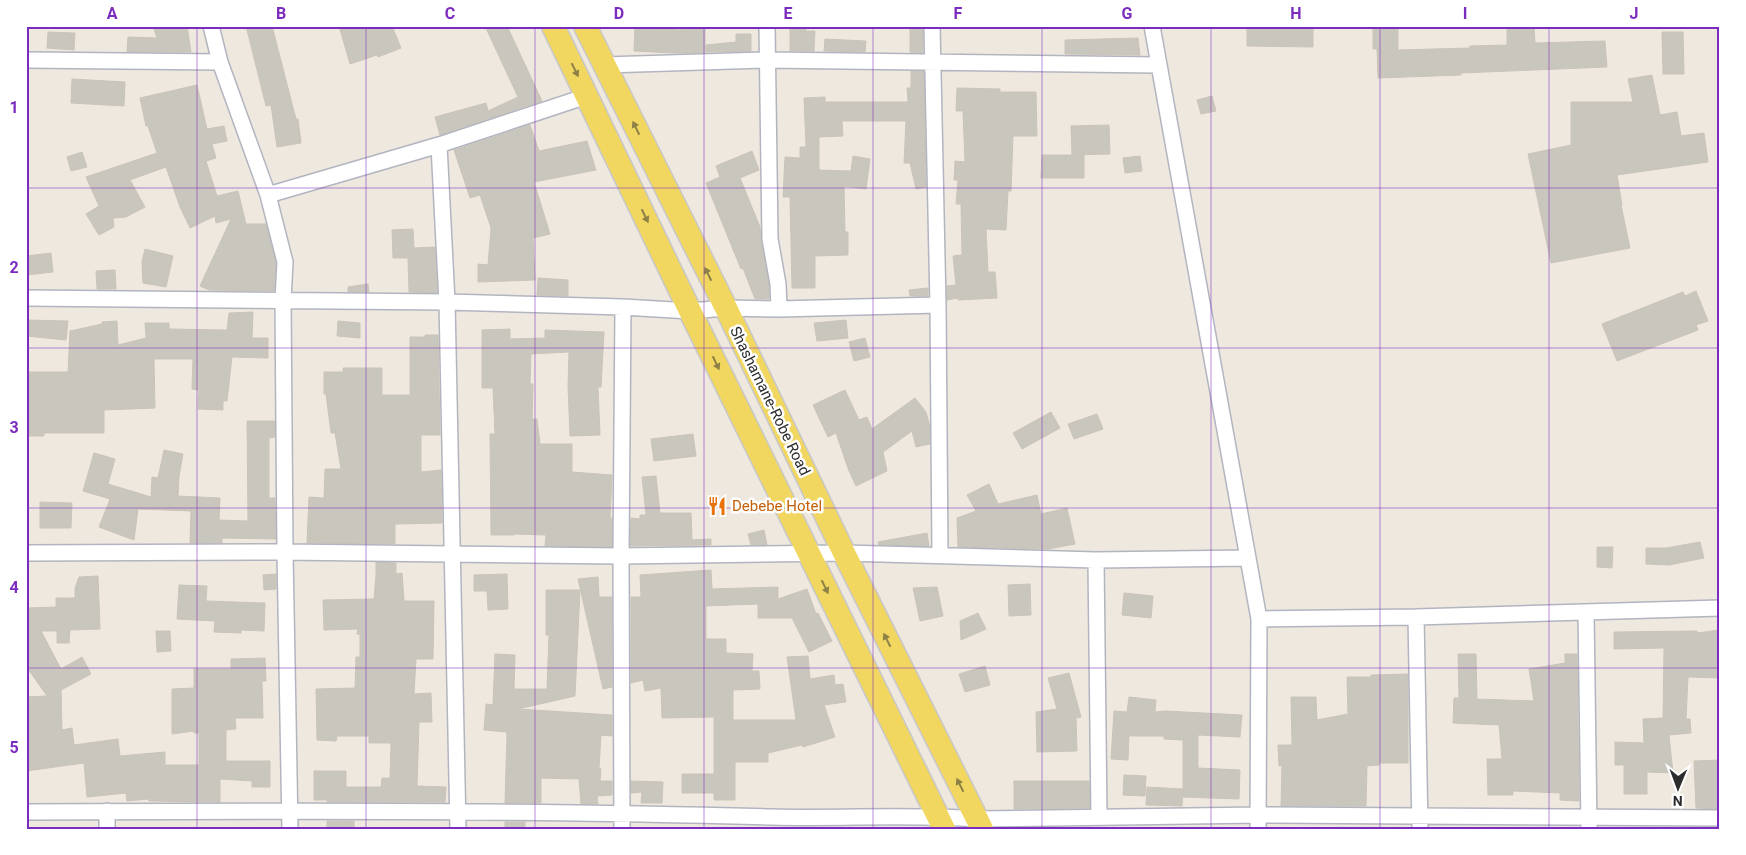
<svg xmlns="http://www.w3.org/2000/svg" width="1746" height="855" font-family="Roboto,sans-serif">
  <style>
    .building { fill: #c9c6bd; stroke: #cac4b8 }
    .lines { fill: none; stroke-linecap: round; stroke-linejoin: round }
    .street-casing { stroke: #b2b5c0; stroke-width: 18 }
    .primary-casing { stroke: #c8c8c8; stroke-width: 25 }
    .street { stroke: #fff; stroke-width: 15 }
    .primary { stroke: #f1d660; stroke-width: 22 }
    .oneway { fill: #8e8146 }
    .grid { fill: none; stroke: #7b2cbf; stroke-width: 1; stroke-opacity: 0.55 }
    .labels { text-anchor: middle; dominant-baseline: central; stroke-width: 5; stroke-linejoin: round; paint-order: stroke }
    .street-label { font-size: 15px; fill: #2c2c2c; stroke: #fff }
    .food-label { font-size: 15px; fill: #c56008; stroke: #fff; text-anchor: start }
    .neatline { fill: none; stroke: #7b2cbf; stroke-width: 2 }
    .grid-label { font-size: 16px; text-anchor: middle; font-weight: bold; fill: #7b2cbf }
  </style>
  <rect width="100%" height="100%" fill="#eee8df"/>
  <!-- building -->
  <path class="building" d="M 153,26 L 187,26 L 191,52 L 127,52 L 128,37 L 157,38 Z
    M 246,26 L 272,26 L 296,119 L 298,119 L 301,143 L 277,147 L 271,105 L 266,106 Z
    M 339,26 L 392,26 L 401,48 L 378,57 L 377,55 L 350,64 Z
    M 485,26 L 507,26 L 542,101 L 440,135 L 435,117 L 486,103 L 488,111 L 518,97 Z
    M 790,26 L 806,26 L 806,31 L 815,31 L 814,51 L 790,51 Z
    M 910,26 L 923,26 L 923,53 L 910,52 Z
    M 1247,26 L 1313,26 L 1313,47 L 1247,46 Z
    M 1373,26 L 1398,26 L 1398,50 L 1470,48 L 1470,46 L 1507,45 L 1507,26 L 1534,26 L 1535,43 L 1605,41 L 1607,67 L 1461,73 L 1461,75 L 1378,78 L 1377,49 L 1373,49 Z
    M 635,27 L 681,30 L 681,28 L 705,27 L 705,53 L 674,53 L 634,51 Z
    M 48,32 L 75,33 L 74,50 L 47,48 Z
    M 1662,32 L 1683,32 L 1684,74 L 1663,74 Z
    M 736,34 L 751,34 L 751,51 L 706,52 L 706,45 L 736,42 Z
    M 1138,38 L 1140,55 L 1065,54 L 1065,40 Z
    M 825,39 L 866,41 L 865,52 L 824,51 Z
    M 911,71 L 924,71 L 926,187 L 916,189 L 910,163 L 904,163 L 906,121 L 842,121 L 843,136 L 819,137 L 819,170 L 851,171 L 853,156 L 870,159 L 866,189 L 844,186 L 845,232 L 848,232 L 848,255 L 815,256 L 815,288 L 792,288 L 790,197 L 783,197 L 785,157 L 800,158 L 800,147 L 806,147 L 804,98 L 825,97 L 825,102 L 908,102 L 907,88 L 911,88 Z
    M 1652,75 L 1660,115 L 1677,112 L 1681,136 L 1704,133 L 1708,162 L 1617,175 L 1622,205 L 1621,205 L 1630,248 L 1551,263 L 1528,154 L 1571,145 L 1571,102 L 1633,102 L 1628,79 Z
    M 72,79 L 125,82 L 124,106 L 71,103 Z
    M 197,85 L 207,129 L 224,126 L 227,141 L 212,144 L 216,158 L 206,161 L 217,196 L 238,191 L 246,224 L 266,224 L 276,263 L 274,291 L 209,290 L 200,286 L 231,219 L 216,223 L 215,216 L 190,228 L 180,207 L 166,167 L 130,180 L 145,207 L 126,217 L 113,218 L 114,227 L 99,235 L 86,214 L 99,206 L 86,177 L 157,153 L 148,126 L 146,126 L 140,98 Z
    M 957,88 L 1000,89 L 1000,92 L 1036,92 L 1037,136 L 1013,136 L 1011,191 L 1008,191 L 1006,230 L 986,229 L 988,272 L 995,272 L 997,298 L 958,300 L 958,298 L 947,300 L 947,286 L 956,285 L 953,256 L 962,255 L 961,204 L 956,204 L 958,180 L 954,180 L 955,161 L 965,162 L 963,111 L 956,111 Z
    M 1212,96 L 1216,111 L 1201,114 L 1197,100 Z
    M 530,125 L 539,151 L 587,141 L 596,170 L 534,182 L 550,234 L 533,238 L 535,280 L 478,282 L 478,264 L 488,265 L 491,228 L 480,195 L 470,198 L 454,150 Z
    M 1109,125 L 1110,154 L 1072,155 L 1071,126 Z
    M 752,151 L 759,170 L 740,178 L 760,227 L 761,240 L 769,285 L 769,299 L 755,299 L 743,268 L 741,269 L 706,183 L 720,177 L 716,166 Z
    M 82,152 L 87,167 L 71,171 L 67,157 Z
    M 1042,155 L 1084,155 L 1084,178 L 1041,178 Z
    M 1140,156 L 1142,171 L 1125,173 L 1123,158 Z
    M 413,229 L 414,248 L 435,247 L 437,293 L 409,292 L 408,258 L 393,258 L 392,230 Z
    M 145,249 L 173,256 L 166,287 L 143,283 L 142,262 Z
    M 51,253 L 53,272 L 26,275 L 26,256 Z
    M 115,270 L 116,289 L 97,289 L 96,271 Z
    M 538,278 L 568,280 L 568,296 L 537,295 Z
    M 368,284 L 369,292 L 348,292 L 348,287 Z
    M 928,288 L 928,296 L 910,296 L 909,290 Z
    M 1696,291 L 1708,321 L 1696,325 L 1698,330 L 1617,361 L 1602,324 L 1683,292 L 1685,296 Z
    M 253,312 L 252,338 L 268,338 L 268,358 L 232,357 L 227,401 L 223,401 L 223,410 L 198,409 L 199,390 L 192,389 L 193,359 L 154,359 L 155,408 L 104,410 L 104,433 L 44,433 L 44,436 L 26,436 L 26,372 L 68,372 L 70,331 L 102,324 L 102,322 L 117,321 L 118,345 L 146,338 L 145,323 L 169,323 L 169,329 L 227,330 L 229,313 Z
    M 26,320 L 68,321 L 66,340 L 26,336 Z
    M 846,320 L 848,338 L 817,341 L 814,323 Z
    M 338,321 L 360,323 L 360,338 L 337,336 Z
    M 510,329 L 510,339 L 545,338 L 545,330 L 604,332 L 601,387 L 598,387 L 600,435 L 570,436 L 568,386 L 569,352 L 531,354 L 530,384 L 533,384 L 532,419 L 537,419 L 540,444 L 572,444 L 572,472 L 612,475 L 610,518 L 612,518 L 612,547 L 545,546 L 546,535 L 514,534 L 514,535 L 491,535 L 490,434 L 495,434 L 493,388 L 482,388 L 482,330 Z
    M 425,335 L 438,335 L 440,435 L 421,435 L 421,472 L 441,470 L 442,523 L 395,524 L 395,544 L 307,543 L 309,497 L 324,498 L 325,469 L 341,469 L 335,433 L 331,433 L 326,394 L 324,394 L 324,372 L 343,372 L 343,368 L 382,368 L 382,395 L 410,395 L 410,337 L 425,337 Z
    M 865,338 L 870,357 L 854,361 L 849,342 Z
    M 845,390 L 859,420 L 867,417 L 872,429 L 915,398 L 926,412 L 930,427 L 930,444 L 916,447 L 912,431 L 883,452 L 887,471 L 856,486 L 849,471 L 836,433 L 828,437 L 813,405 Z
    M 1051,412 L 1060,428 L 1022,449 L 1013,433 Z
    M 1097,414 L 1103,429 L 1074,439 L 1068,424 Z
    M 247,421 L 275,421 L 275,437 L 269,438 L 269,498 L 275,498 L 276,539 L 222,538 L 222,543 L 190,543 L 191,511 L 138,509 L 134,540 L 99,527 L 110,499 L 83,491 L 94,453 L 115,459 L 108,484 L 151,497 L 152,477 L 158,478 L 164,450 L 183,454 L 179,476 L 178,496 L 220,498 L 219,520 L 248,521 Z
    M 693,434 L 696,456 L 654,461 L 651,439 Z
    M 656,476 L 660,513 L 691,513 L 692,540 L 711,539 L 711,545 L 630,546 L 631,518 L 640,519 L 640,515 L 646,515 L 642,477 Z
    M 989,484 L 998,504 L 1037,495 L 1041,514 L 1067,508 L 1075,544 L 1048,549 L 958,547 L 957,518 L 976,511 L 967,495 Z
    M 40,502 L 72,503 L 71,528 L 40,528 Z
    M 764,530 L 767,545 L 751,545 L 748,534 Z
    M 927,533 L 929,546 L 879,545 L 878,542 Z
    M 1700,542 L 1704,558 L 1669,565 L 1646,564 L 1646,548 L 1666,548 Z
    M 1597,547 L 1613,547 L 1612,568 L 1597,567 Z
    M 376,562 L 396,563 L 396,574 L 402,573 L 404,601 L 434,601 L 433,659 L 416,659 L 414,694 L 431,693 L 432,722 L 419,722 L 417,786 L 446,787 L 445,802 L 327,802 L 327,800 L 314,800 L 314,771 L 346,771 L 346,787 L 381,787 L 382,778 L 390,778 L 391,743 L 369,743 L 369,736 L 337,736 L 336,741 L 317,740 L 316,689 L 355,688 L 356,657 L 360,657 L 360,634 L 357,634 L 358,629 L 324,630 L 323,600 L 374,599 L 376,575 Z
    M 711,570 L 712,589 L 778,587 L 778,599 L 807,589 L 816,614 L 818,613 L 832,641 L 809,652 L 792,618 L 758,618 L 758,604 L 706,606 L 706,639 L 726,639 L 726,653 L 753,654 L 752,671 L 759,671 L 760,689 L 733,690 L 733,720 L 796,720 L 787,657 L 808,656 L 810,679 L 834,675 L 835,685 L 843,684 L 846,702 L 824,705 L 835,737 L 803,747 L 802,745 L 768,753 L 768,762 L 735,762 L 735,800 L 714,800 L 714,793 L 682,793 L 682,774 L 714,774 L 714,717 L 662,718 L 661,688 L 645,691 L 643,680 L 631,683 L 631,597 L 641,597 L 640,575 Z
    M 276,574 L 276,589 L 264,590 L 263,575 Z
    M 507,574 L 508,609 L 488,610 L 487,591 L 474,591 L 474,575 Z
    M 98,576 L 100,629 L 70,630 L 69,643 L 57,643 L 57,631 L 41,631 L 61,669 L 82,657 L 91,674 L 61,690 L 62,730 L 72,728 L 74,745 L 118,739 L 120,756 L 165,752 L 165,765 L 199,765 L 199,733 L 194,733 L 194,731 L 172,734 L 172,689 L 194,688 L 194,669 L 231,669 L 231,659 L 265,658 L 266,681 L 262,681 L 263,718 L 235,718 L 236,729 L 226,730 L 226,761 L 270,761 L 270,787 L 252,787 L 252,781 L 220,779 L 220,802 L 149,801 L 148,799 L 127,801 L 126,793 L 87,797 L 84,763 L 26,771 L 26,697 L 47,696 L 26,666 L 26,604 L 28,608 L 56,607 L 56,598 L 70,598 L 70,600 L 71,598 L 75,598 L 75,588 L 79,577 Z
    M 598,577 L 599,597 L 612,597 L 612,687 L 603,689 L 578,579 Z
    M 1030,584 L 1031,615 L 1009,616 L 1008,585 Z
    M 179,585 L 207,586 L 206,601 L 265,603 L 264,631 L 241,630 L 241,633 L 214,632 L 215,621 L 177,619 Z
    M 937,587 L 943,616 L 920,621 L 913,588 Z
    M 546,590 L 580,590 L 575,696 L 518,709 L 612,715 L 612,736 L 601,735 L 599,768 L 601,769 L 600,781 L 612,781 L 612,795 L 597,796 L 598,804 L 581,804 L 579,779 L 541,778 L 541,803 L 505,803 L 507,732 L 484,730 L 486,704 L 493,705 L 495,654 L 515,655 L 514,689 L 547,689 L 549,635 L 546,635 Z
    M 1124,593 L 1153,596 L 1151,618 L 1122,615 Z
    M 978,613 L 986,629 L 961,640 L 960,621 Z
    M 1720,630 L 1720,678 L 1688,677 L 1686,719 L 1690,719 L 1691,733 L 1669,735 L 1673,773 L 1647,772 L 1647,794 L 1624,794 L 1624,765 L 1615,765 L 1615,742 L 1644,743 L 1643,719 L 1663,718 L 1664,648 L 1614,649 L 1614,632 L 1697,631 L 1697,633 Z
    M 156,631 L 170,631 L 171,651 L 157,652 Z
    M 1458,654 L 1476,654 L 1477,699 L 1534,701 L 1529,669 L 1565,663 L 1565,654 L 1577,654 L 1579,801 L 1560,800 L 1560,793 L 1513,791 L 1513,795 L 1488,795 L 1487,759 L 1502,759 L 1499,725 L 1453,723 L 1454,698 L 1459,698 Z
    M 985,666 L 990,685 L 965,692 L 959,674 Z
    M 1069,673 L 1081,717 L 1076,718 L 1077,751 L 1037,752 L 1036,712 L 1057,709 L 1048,678 Z
    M 1408,674 L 1408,763 L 1379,763 L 1379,765 L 1367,766 L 1366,806 L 1281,806 L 1282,765 L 1279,766 L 1278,745 L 1292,745 L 1291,697 L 1316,697 L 1317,720 L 1348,714 L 1347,677 L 1371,677 L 1371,675 Z
    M 1129,697 L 1156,700 L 1155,712 L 1165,711 L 1242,715 L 1240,737 L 1198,735 L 1198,768 L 1240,770 L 1239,799 L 1183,797 L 1183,740 L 1164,739 L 1164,736 L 1129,736 L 1128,760 L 1111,759 L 1114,711 L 1127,712 Z
    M 1720,760 L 1720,809 L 1696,808 L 1694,761 Z
    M 1124,775 L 1146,776 L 1145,796 L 1123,795 Z
    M 631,781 L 663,782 L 662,803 L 641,803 L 642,792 L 631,793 Z
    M 1014,781 L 1089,781 L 1090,808 L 1014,809 Z
    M 1147,787 L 1183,789 L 1182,806 L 1146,805 Z
    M 327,821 L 354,821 L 354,829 L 327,829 Z
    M 505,822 L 525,822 L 525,829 L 505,829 Z"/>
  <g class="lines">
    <!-- street casing -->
    <g class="street-casing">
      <path id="street" d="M 211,26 L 220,62 L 268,195 L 285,262 L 283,300 L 285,552 L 290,829
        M 767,26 L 770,239 L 778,284 L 779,309
        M 932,26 L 938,305 L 940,555
        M 1152,26 L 1259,619 L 1258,829
        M 26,60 L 220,62
        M 605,65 L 767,60 L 1158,65
        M 439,145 L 447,302 L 458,829
        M 268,195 L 439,145 L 587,96
        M 26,298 L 447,302 L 623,307 L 690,311 L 726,308 L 779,309 L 938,305
        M 26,553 L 285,552 L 621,556 L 844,553 L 1096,560 L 1248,558
        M 1096,560 L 1099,817
        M 1586,612 L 1589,829
        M 1416,617 L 1420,829
        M 1259,619 L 1416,617 L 1720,608
        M 107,811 L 107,829
        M 26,812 C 275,811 523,810 772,817 C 840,819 909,814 977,819 L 1258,815 L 1720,818
        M 622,829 L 621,556 L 623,307"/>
    </g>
    <!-- primary casing -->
    <g class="primary-casing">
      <path id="primary" d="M 553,26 L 690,311 L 944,829
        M 585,26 L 726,308 L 844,553 L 982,829"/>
    </g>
    <!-- street -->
    <use href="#street" class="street"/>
    <!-- primary -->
    <use href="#primary" class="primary"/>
  </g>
  <!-- one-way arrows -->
  <defs><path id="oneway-solid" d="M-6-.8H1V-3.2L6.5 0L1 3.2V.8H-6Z" transform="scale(1.25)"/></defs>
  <g class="oneway">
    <use href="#oneway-solid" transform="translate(575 70) rotate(64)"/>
    <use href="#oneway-solid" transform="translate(636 128) rotate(-116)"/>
    <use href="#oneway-solid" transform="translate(645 216) rotate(64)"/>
    <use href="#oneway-solid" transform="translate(708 274) rotate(-116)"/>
    <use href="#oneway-solid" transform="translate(716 363) rotate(64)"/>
    <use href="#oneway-solid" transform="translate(825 587) rotate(64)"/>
    <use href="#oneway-solid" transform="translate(887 640) rotate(-117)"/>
    <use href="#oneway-solid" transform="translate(960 785) rotate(-117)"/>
  </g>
  <!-- grid -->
  <path class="grid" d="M 197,26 L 197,829M 366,26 L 366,829M 535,26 L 535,829M 704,26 L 704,829M 873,26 L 873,829M 1042,26 L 1042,829M 1211,26 L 1211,829M 1380,26 L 1380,829M 1549,26 L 1549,829M 26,188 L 1720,188M 26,348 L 1720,348M 26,508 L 1720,508M 26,668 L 1720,668"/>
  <!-- icons -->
  <defs>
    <g id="restaurant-bare" transform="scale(1.5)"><path d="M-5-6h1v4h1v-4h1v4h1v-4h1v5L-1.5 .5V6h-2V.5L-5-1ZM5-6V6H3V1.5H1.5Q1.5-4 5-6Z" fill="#e8710a" stroke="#fff" stroke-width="2.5" paint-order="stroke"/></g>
  </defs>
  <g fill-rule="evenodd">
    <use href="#restaurant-bare" x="717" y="506"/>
  </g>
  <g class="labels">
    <!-- street labels -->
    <g class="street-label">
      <text transform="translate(770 401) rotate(64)">Shashamane-Robe Road</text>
    </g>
    <!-- food labels -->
    <g class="food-label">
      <text x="732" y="506">Debebe Hotel</text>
    </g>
  </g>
  <!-- border -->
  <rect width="1746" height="855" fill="none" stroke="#ffffff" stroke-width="55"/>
  <!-- north arrow -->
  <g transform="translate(1678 788) rotate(181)" stroke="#ffffff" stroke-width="4" paint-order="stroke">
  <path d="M0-4L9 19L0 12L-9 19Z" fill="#2c2c2c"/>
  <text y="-8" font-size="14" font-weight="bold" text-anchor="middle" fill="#2c2c2c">N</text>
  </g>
  <rect x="28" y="28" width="1690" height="800" class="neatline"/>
  <g class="grid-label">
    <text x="112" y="19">A</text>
    <text x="281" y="19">B</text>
    <text x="450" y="19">C</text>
    <text x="619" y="19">D</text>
    <text x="788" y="19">E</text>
    <text x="958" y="19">F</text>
    <text x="1127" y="19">G</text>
    <text x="1296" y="19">H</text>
    <text x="1465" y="19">I</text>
    <text x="1634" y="19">J</text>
    <text x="14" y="113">1</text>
    <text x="14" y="273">2</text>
    <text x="14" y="433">3</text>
    <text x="14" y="593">4</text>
    <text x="14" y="753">5</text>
  </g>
</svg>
